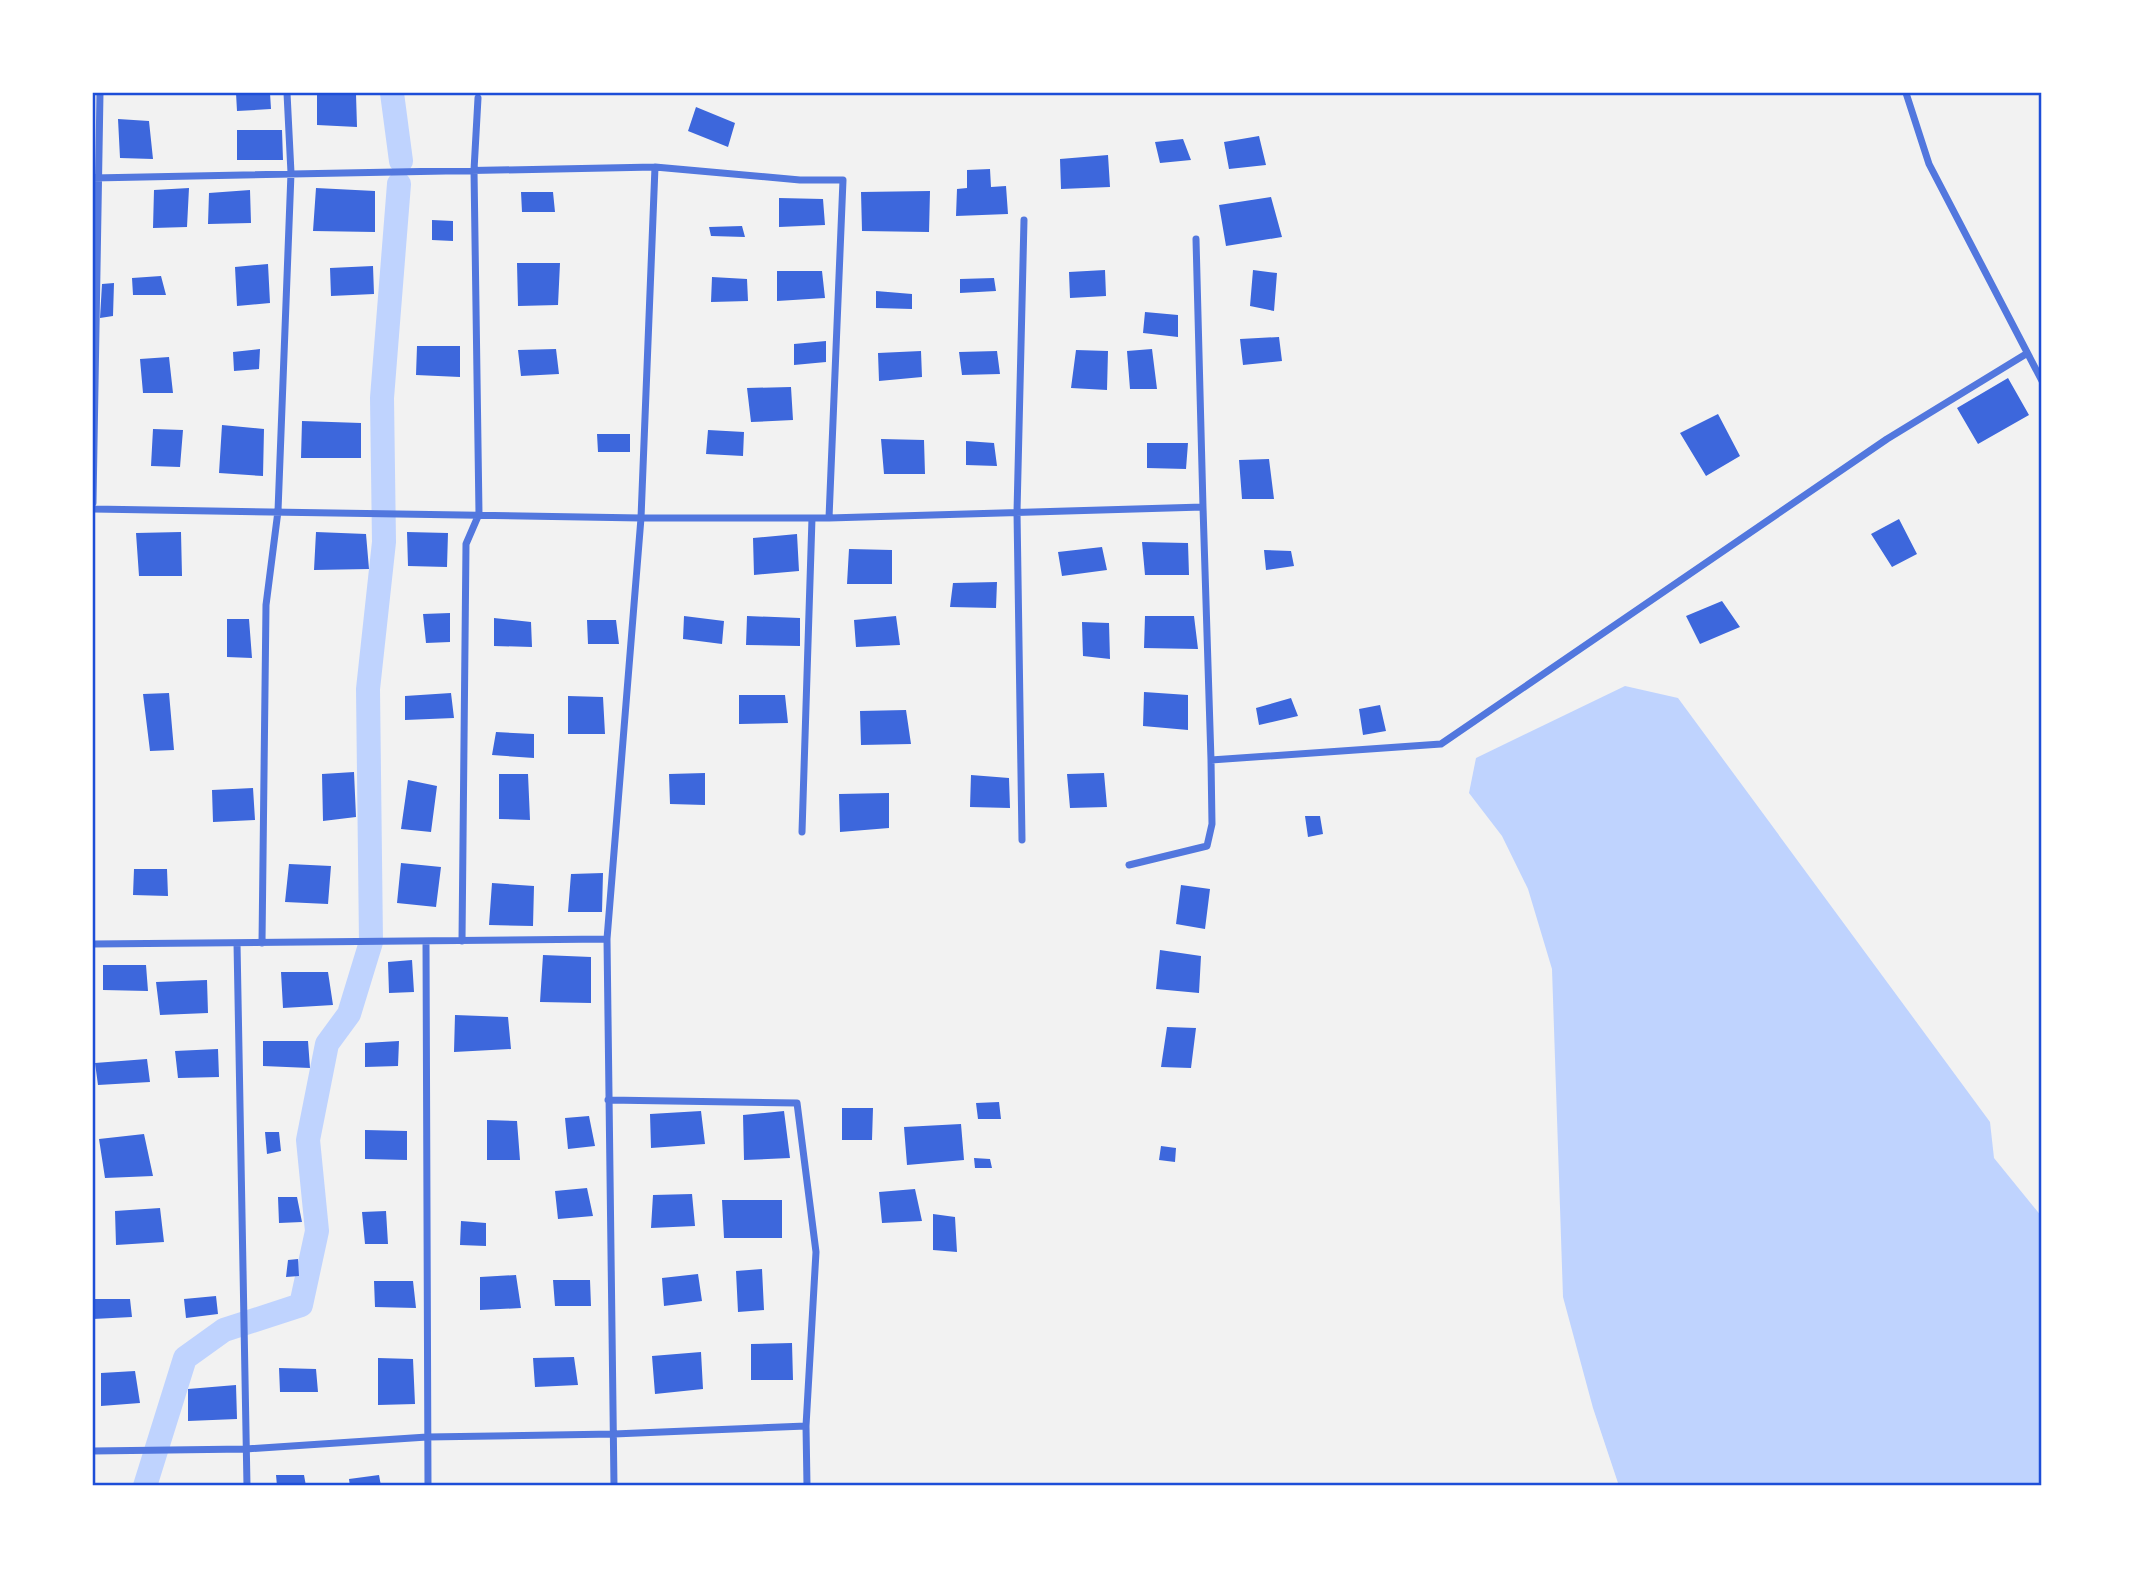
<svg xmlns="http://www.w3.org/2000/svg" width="2135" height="1579" font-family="Roboto,sans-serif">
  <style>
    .water { fill: #bfd3fe }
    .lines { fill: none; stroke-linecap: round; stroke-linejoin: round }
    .canal { stroke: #bfd3fe; stroke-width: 24 }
    .building { fill: #3d67dc }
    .minor { stroke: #5277de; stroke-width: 7 }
    .neatline { fill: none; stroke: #1d4ed8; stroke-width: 2.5 }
  </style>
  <rect width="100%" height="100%" fill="#f2f2f2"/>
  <!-- water -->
  <path class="water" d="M 1625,686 L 1678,698 L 1990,1122 L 1994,1158 L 2042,1217 L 2042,1486 L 1619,1486 L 1593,1408 L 1563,1297 L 1552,969 L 1528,889 L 1502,836 L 1469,793 L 1476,758 Z"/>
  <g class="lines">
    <!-- canal -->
    <path class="canal" d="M 392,93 L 401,161
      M 145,1486 L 185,1358 L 224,1330 L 301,1305 L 317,1231 L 308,1140 L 327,1044 L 349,1014 L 371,942 L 368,689 L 384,542 L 382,398 L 399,184"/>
  </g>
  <!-- building -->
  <path class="building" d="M 236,93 L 270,93 L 271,109 L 237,111 Z
    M 317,93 L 356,94 L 357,127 L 317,125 Z
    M 696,107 L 735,123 L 728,147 L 688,131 Z
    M 118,119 L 149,121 L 153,159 L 120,158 Z
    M 237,130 L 282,130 L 283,160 L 237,160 Z
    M 1259,136 L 1266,165 L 1229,169 L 1224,142 Z
    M 1183,139 L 1191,160 L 1160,163 L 1155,142 Z
    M 1108,155 L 1110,187 L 1061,189 L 1060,159 Z
    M 990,169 L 991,187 L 1006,186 L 1008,214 L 956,216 L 957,189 L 967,188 L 967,170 Z
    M 189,188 L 187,227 L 153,228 L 154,190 Z
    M 316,188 L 375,191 L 375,232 L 313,231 Z
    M 250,190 L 251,223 L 208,224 L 209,193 Z
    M 930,191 L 929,232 L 862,231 L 861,192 Z
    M 521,192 L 553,192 L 555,212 L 522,212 Z
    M 1271,197 L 1282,237 L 1226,246 L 1219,205 Z
    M 779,198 L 823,199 L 825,225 L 779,227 Z
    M 432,220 L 453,221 L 453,241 L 432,240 Z
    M 742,226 L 745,237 L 711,236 L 709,227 Z
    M 517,263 L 560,263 L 558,305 L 518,306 Z
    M 268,264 L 270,303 L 237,306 L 235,267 Z
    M 373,266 L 374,294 L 331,296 L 330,268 Z
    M 1105,270 L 1106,296 L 1070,298 L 1069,272 Z
    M 1253,270 L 1277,273 L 1274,311 L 1250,306 Z
    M 777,271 L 822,271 L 825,298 L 777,301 Z
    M 161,276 L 166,295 L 133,295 L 132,278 Z
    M 712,277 L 747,279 L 748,301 L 711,302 Z
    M 994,278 L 996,291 L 960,293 L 960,279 Z
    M 114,283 L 113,316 L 100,318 L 102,284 Z
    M 876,291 L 912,294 L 912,309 L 876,308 Z
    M 1145,312 L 1178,315 L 1178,337 L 1143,333 Z
    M 1279,337 L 1282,361 L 1243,365 L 1240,339 Z
    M 826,341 L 826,362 L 794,365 L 794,344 Z
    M 417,346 L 460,346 L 460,377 L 416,375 Z
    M 260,349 L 259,369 L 234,371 L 233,352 Z
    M 556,349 L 559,374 L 521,376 L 518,350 Z
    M 1152,349 L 1157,389 L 1130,389 L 1127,351 Z
    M 1076,350 L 1108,351 L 1107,390 L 1071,388 Z
    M 921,351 L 922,377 L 879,381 L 878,353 Z
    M 997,351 L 1000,374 L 962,375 L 959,352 Z
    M 169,357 L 173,393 L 143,393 L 140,359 Z
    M 2008,378 L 2029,415 L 1978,444 L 1957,408 Z
    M 791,387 L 793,420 L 751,422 L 747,388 Z
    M 1718,414 L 1740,456 L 1706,476 L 1680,433 Z
    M 302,421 L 361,423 L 361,458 L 301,458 Z
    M 222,425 L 264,429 L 263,476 L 219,473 Z
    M 153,429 L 183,430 L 180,467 L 151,466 Z
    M 708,430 L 744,432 L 743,456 L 706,454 Z
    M 597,434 L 630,434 L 630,452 L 598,452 Z
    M 881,439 L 924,440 L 925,474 L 884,474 Z
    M 966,441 L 994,443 L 997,466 L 966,465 Z
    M 1147,443 L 1188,443 L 1186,469 L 1147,468 Z
    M 1269,459 L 1274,499 L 1242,499 L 1239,460 Z
    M 1899,519 L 1917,554 L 1892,567 L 1871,534 Z
    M 181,532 L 182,576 L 139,576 L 136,533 Z
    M 316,532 L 366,534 L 369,569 L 314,570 Z
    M 407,532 L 448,533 L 447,567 L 408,566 Z
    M 797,534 L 799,571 L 754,575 L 753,538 Z
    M 1142,542 L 1188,543 L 1189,575 L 1145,575 Z
    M 1102,547 L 1107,570 L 1062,576 L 1058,552 Z
    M 849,549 L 892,550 L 892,584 L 847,584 Z
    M 1264,550 L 1291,551 L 1294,566 L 1266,570 Z
    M 997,582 L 996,608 L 950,607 L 953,583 Z
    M 1722,601 L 1740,627 L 1700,644 L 1686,616 Z
    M 450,613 L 450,642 L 426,643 L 423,614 Z
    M 684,616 L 724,621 L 722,644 L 683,639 Z
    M 747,616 L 800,618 L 800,646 L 746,645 Z
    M 896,616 L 900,645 L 856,647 L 854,620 Z
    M 1145,616 L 1194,616 L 1198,649 L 1144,648 Z
    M 494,618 L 531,622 L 532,647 L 494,646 Z
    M 227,619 L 249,619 L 252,658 L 227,657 Z
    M 587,620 L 616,620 L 619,644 L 588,644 Z
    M 1082,622 L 1109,623 L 1110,659 L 1083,656 Z
    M 1144,692 L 1188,695 L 1188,730 L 1143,726 Z
    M 169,693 L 174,750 L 150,751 L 143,694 Z
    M 451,693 L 454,718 L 405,720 L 405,696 Z
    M 739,695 L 785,695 L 788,723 L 739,724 Z
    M 568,696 L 603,697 L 605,734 L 568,734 Z
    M 1291,698 L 1298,716 L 1259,725 L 1256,708 Z
    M 1380,705 L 1386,731 L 1363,735 L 1359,709 Z
    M 906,710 L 911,744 L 861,745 L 860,711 Z
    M 496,732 L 534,734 L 534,758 L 492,755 Z
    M 354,772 L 356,817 L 323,821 L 322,774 Z
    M 705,773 L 705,805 L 670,804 L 669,774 Z
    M 1104,773 L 1107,807 L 1070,808 L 1067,774 Z
    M 499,774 L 528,774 L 530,820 L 499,819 Z
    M 971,775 L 1009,778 L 1010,808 L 970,807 Z
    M 408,780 L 437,786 L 431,832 L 401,829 Z
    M 253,788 L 255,820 L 213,822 L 212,790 Z
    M 889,793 L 889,828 L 840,832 L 839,794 Z
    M 1305,816 L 1320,816 L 1323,834 L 1308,837 Z
    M 401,863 L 441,867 L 436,907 L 397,903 Z
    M 289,864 L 331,866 L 328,904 L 285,902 Z
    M 134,869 L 167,869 L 168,896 L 133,895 Z
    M 603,873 L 602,912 L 568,912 L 571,874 Z
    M 492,883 L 534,886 L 533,926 L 489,925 Z
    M 1181,885 L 1210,889 L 1205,929 L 1176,924 Z
    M 1160,950 L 1201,956 L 1199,993 L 1156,989 Z
    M 543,955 L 591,957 L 591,1003 L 540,1002 Z
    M 412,960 L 414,992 L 389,993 L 388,962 Z
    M 103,965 L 146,965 L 148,991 L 103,990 Z
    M 281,972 L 328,972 L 333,1005 L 283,1008 Z
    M 207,980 L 208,1013 L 160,1015 L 156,982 Z
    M 455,1015 L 508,1017 L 511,1049 L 454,1052 Z
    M 1167,1027 L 1196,1028 L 1191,1068 L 1161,1067 Z
    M 263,1041 L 308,1041 L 310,1068 L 263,1066 Z
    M 399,1041 L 398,1066 L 365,1067 L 365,1043 Z
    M 218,1049 L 219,1077 L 178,1078 L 175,1051 Z
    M 147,1059 L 150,1082 L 98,1085 L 95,1063 Z
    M 999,1102 L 1001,1119 L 978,1119 L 976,1103 Z
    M 842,1108 L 873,1108 L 872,1140 L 842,1140 Z
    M 701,1111 L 705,1144 L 651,1148 L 650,1114 Z
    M 784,1111 L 790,1158 L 744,1160 L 743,1115 Z
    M 589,1116 L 595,1146 L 568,1149 L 565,1118 Z
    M 487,1120 L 517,1121 L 520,1160 L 487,1160 Z
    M 961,1124 L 964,1160 L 907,1165 L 904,1127 Z
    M 365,1130 L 407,1131 L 407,1160 L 365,1159 Z
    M 265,1132 L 279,1132 L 281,1151 L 267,1154 Z
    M 144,1134 L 153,1176 L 105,1178 L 99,1139 Z
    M 1161,1146 L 1176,1148 L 1175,1162 L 1159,1160 Z
    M 974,1158 L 990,1159 L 992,1168 L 975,1168 Z
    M 587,1188 L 593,1216 L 558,1219 L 555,1191 Z
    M 915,1189 L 922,1221 L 882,1223 L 879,1192 Z
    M 692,1194 L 695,1226 L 651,1228 L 653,1195 Z
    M 278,1197 L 297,1197 L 302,1222 L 279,1223 Z
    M 722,1200 L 782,1200 L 782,1238 L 724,1238 Z
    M 160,1208 L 164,1242 L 116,1245 L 115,1211 Z
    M 386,1211 L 388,1244 L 365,1244 L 362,1212 Z
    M 933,1214 L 955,1217 L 957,1252 L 933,1250 Z
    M 461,1221 L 486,1223 L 486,1246 L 460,1245 Z
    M 298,1259 L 299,1276 L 286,1277 L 288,1260 Z
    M 762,1269 L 764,1310 L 738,1312 L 736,1271 Z
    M 698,1274 L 702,1301 L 664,1306 L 662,1278 Z
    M 516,1275 L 521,1308 L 480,1310 L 480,1277 Z
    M 553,1280 L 590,1280 L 591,1306 L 555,1306 Z
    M 374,1281 L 413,1281 L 416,1308 L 375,1307 Z
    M 216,1296 L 218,1314 L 186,1318 L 184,1299 Z
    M 93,1299 L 130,1299 L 132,1317 L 93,1319 Z
    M 792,1343 L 793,1380 L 751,1380 L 751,1344 Z
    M 701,1352 L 703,1389 L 655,1394 L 652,1356 Z
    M 574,1357 L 578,1385 L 535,1387 L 533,1358 Z
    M 378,1358 L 413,1359 L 415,1404 L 378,1405 Z
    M 279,1368 L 316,1369 L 318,1392 L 280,1392 Z
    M 135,1371 L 140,1403 L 101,1406 L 101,1373 Z
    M 236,1385 L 237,1419 L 188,1421 L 188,1389 Z
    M 276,1475 L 304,1475 L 306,1486 L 277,1486 Z
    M 379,1475 L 381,1486 L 350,1486 L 349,1479 Z"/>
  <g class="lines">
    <!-- minor -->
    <path class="minor" d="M 1906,93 L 1929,164 L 2042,381
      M 655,167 L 800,180 L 843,180 L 829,518
      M 93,178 L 655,167 L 641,518 L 607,939 L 614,1486
      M 1196,239 L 1203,507
      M 93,503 L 100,93
      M 93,509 L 641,518 L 829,518 L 1203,507 L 1211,760 L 1441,744 L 1887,439 L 2026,354
      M 802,832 L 812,518
      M 1022,840 L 1017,512 L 1024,220
      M 1129,865 L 1207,846 L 1212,824 L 1211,760
      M 426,941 L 428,1486
      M 462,941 L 466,544 L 479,514 L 474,170 L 478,98
      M 237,943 L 247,1486
      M 262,943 L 266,605 L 278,511 L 291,173 L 287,93
      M 93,944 L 607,939
      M 608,1100 L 797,1103 L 816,1252 L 806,1426 L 807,1486
      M 93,1451 L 246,1449 L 427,1437 L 614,1434 L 806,1426"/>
  </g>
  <!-- border -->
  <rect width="2135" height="1579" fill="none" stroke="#ffffff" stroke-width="189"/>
  <rect x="94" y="94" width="1946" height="1390" class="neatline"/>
</svg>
